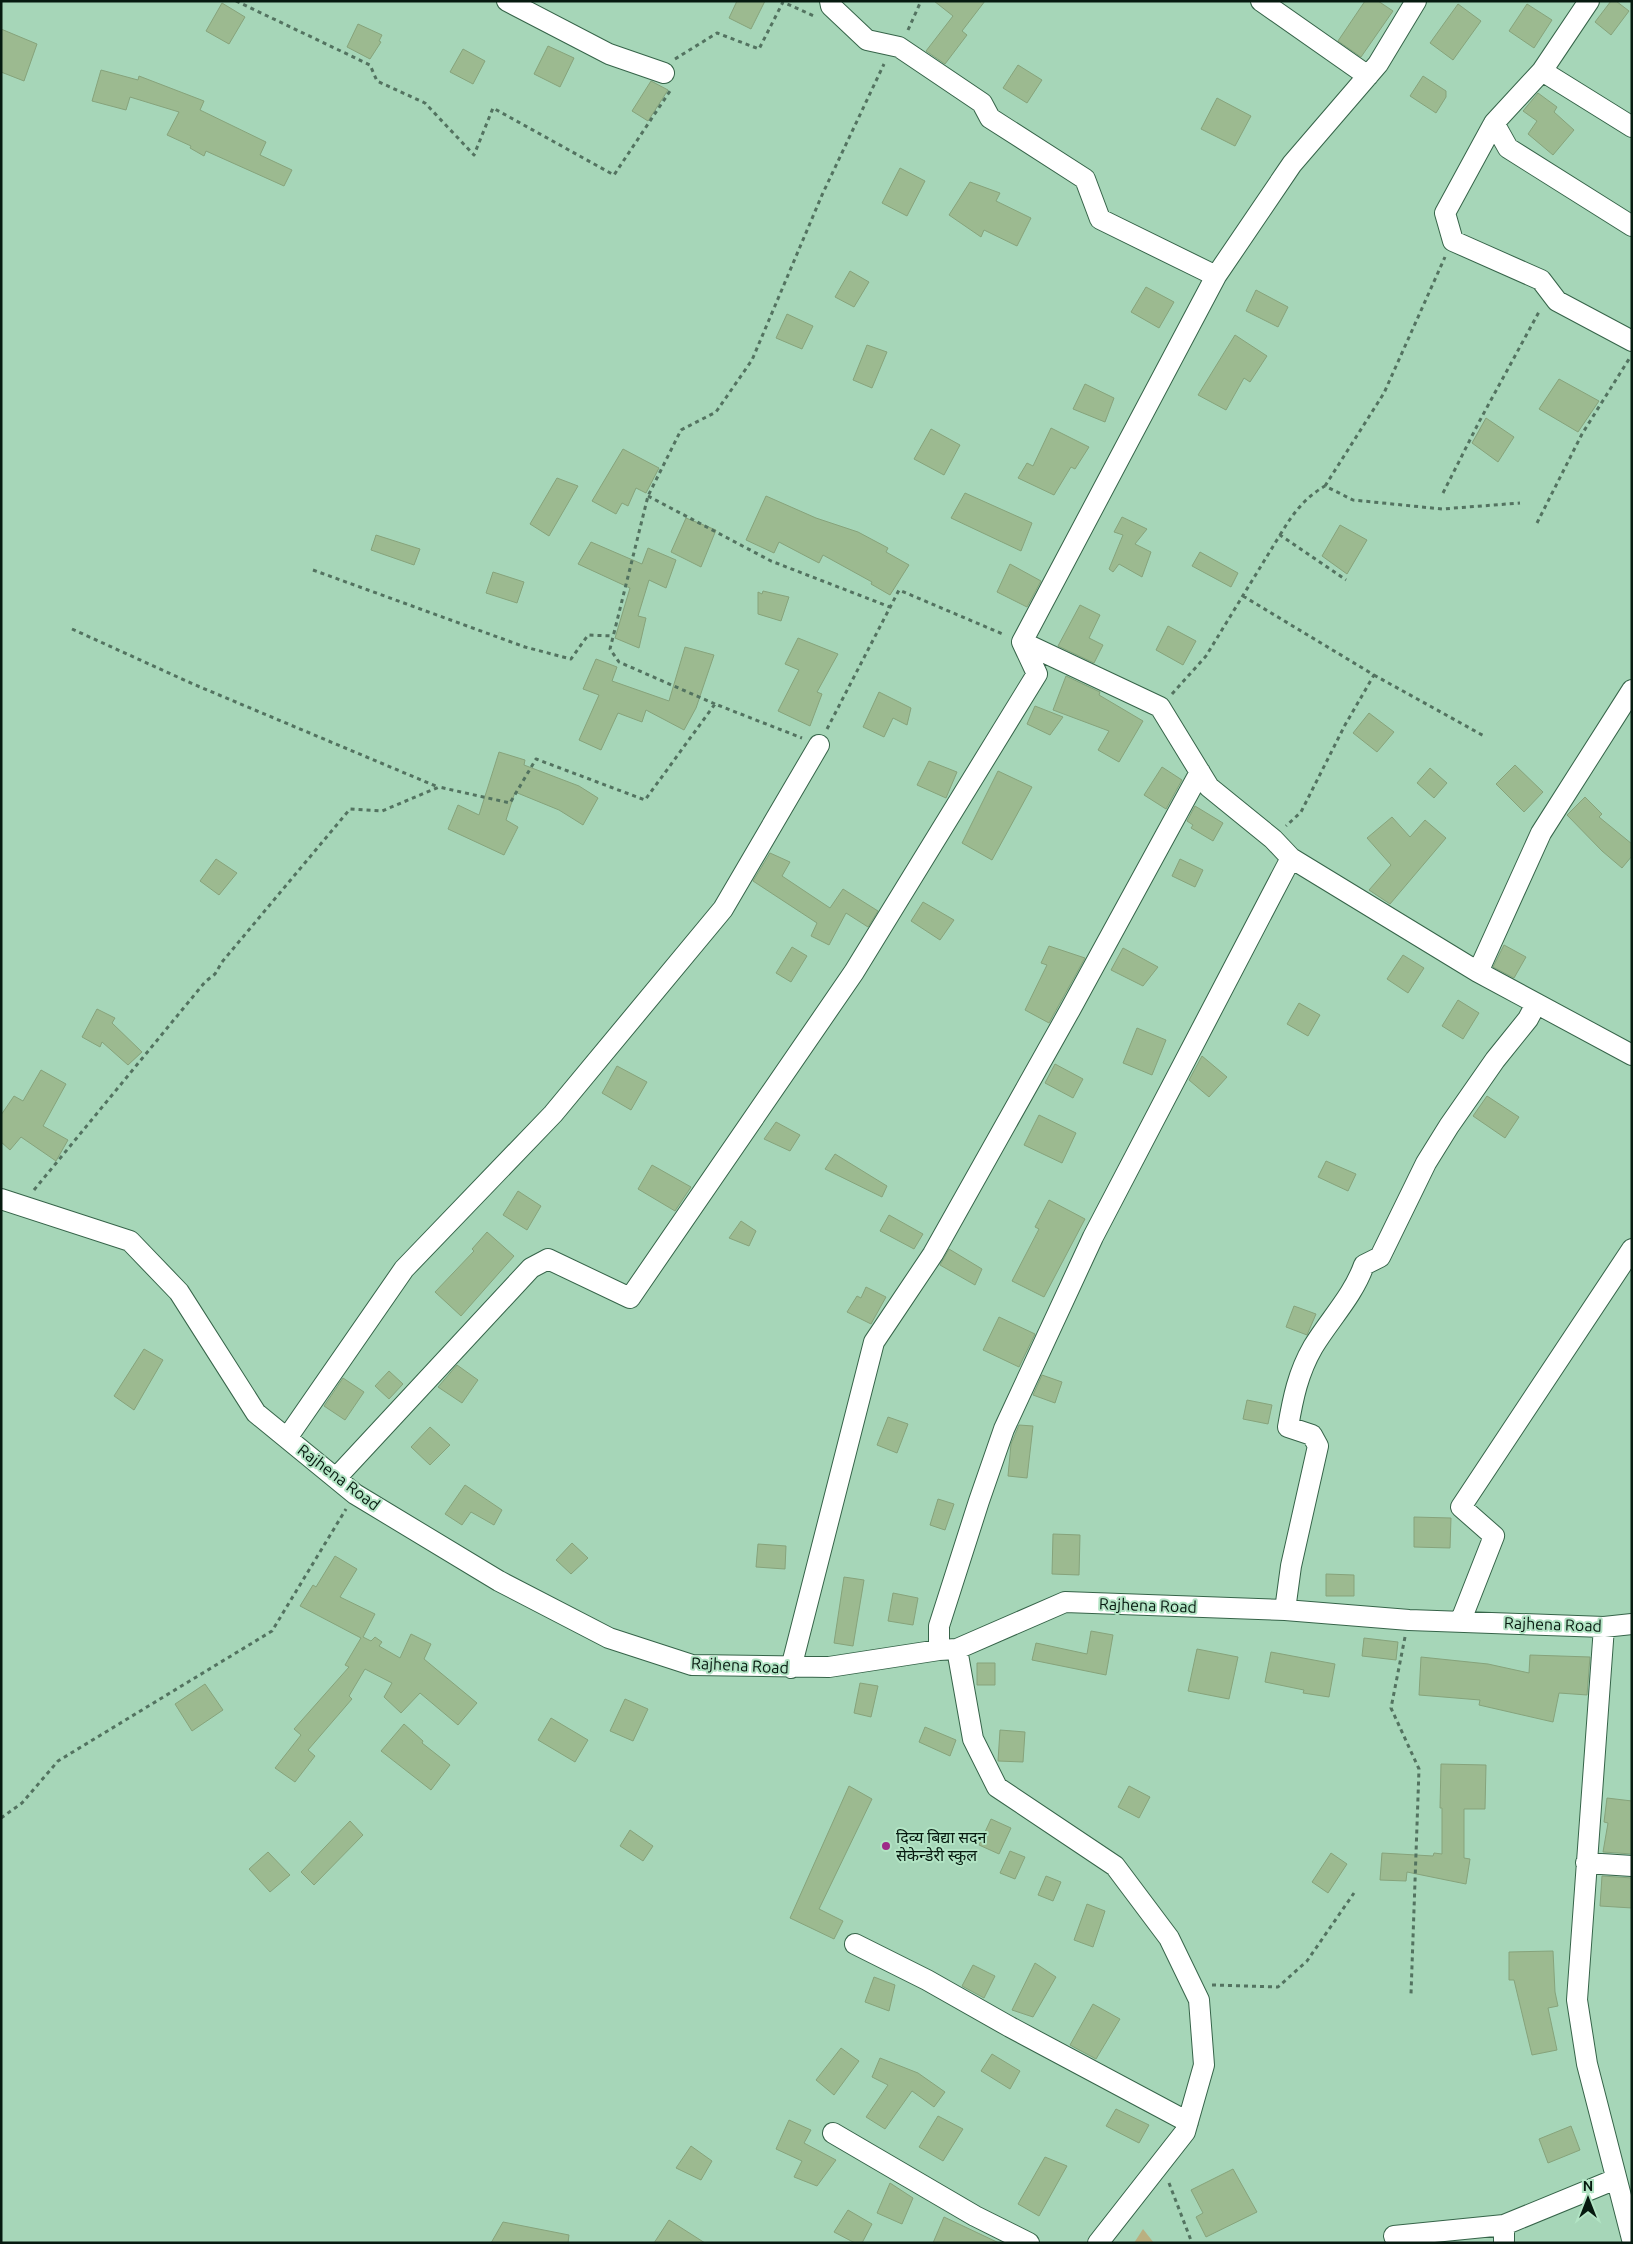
<svg xmlns="http://www.w3.org/2000/svg" width="1633" height="2244" font-family="Ubuntu,'Noto Sans Devanagari',sans-serif">
  <style>
    .green { fill: #bab080 }
    .building { fill: #9cba90; stroke: #86a37b }
    .lines { fill: none; stroke-linecap: round; stroke-linejoin: round }
    .minor-casing { stroke: #366449; stroke-width: 22 }
    .path { stroke: #537360; stroke-width: 3; stroke-dasharray: 4 4; stroke-linecap: butt }
    .minor { stroke: #fff; stroke-width: 20 }
    .poi-dot { fill: #9e2c88; stroke: #b2e4c4; stroke-width: 2 }
    .labels { text-anchor: middle; dominant-baseline: central; stroke-width: 4; stroke-linejoin: round; paint-order: stroke }
    .street-label { font-size: 16px; fill: #071a10; stroke: #b2e4c4 }
    .poi-label { font-size: 16px; fill: #071a10; stroke: #b2e4c4; text-anchor: start }
  </style>
  <rect width="100%" height="100%" fill="#a6d6b8"/>
  <!-- green -->
  <path class="green" d="M 1143,2229 L 1154,2243 L 1134,2243 Z"/>
  <!-- building -->
  <path class="building" d="M 737,1 L 765,1 L 751,29 L 729,18 Z
    M 934,1 L 985,1 L 962,31 L 967,35 L 945,64 L 926,51 L 953,16 Z
    M 1365,1 L 1378,1 L 1393,11 L 1361,57 L 1338,41 Z
    M 1611,1 L 1616,1 L 1629,11 L 1611,35 L 1595,22 Z
    M 222,3 L 245,17 L 229,44 L 206,31 Z
    M 1458,4 L 1481,21 L 1453,60 L 1430,43 Z
    M 1527,4 L 1552,20 L 1534,48 L 1509,31 Z
    M 358,24 L 382,35 L 379,41 L 381,42 L 370,59 L 347,47 Z
    M 1,29 L 37,44 L 24,81 L 1,72 Z
    M 548,46 L 574,58 L 560,87 L 534,74 Z
    M 463,49 L 485,61 L 473,84 L 450,72 Z
    M 1018,65 L 1042,80 L 1027,103 L 1003,88 Z
    M 101,70 L 138,80 L 139,76 L 204,101 L 200,110 L 266,142 L 260,155 L 292,170 L 284,186 L 206,151 L 204,156 L 190,148 L 191,146 L 167,135 L 179,112 L 130,97 L 126,110 L 92,101 Z
    M 1423,76 L 1446,91 L 1446,97 L 1436,113 L 1410,96 Z
    M 651,81 L 668,90 L 648,121 L 632,111 Z
    M 1538,93 L 1557,107 L 1554,112 L 1574,130 L 1553,155 L 1528,134 L 1537,121 L 1523,111 Z
    M 1217,98 L 1251,116 L 1235,146 L 1201,129 Z
    M 900,168 L 925,181 L 907,216 L 882,203 Z
    M 970,182 L 1000,193 L 996,201 L 1031,218 L 1017,246 L 984,230 L 981,237 L 949,215 Z
    M 850,271 L 869,282 L 854,307 L 835,297 Z
    M 1146,287 L 1174,302 L 1159,328 L 1131,312 Z
    M 1256,290 L 1288,307 L 1278,327 L 1246,311 Z
    M 787,314 L 813,326 L 802,349 L 776,338 Z
    M 1235,335 L 1267,356 L 1250,382 L 1244,378 L 1226,410 L 1198,395 Z
    M 867,345 L 887,352 L 872,388 L 853,380 Z
    M 1559,379 L 1599,401 L 1578,432 L 1539,409 Z
    M 1085,384 L 1114,398 L 1105,422 L 1073,409 Z
    M 1486,418 L 1514,437 L 1498,462 L 1472,443 Z
    M 1051,428 L 1089,447 L 1075,469 L 1071,467 L 1054,495 L 1018,478 L 1027,463 L 1033,466 Z
    M 931,429 L 960,445 L 944,475 L 914,459 Z
    M 623,449 L 659,468 L 646,493 L 636,488 L 628,506 L 622,503 L 616,514 L 592,501 Z
    M 557,478 L 578,486 L 549,536 L 530,524 Z
    M 965,493 L 1032,523 L 1021,551 L 951,518 Z
    M 766,496 L 816,518 L 858,532 L 888,548 L 886,552 L 909,565 L 890,595 L 871,584 L 872,582 L 823,555 L 819,563 L 779,542 L 774,553 L 746,540 Z
    M 1122,517 L 1147,529 L 1135,544 L 1151,552 L 1142,577 L 1119,564 L 1113,572 L 1109,569 L 1123,535 L 1114,532 Z
    M 686,518 L 716,530 L 701,567 L 671,552 Z
    M 1340,525 L 1367,540 L 1347,574 L 1322,556 Z
    M 376,535 L 420,549 L 414,565 L 371,550 Z
    M 591,542 L 642,564 L 648,548 L 676,560 L 666,588 L 649,580 L 638,616 L 646,618 L 639,648 L 615,638 L 630,588 L 578,564 Z
    M 1200,552 L 1238,573 L 1231,587 L 1192,566 Z
    M 1010,564 L 1041,581 L 1027,607 L 997,592 Z
    M 493,572 L 524,582 L 517,603 L 486,593 Z
    M 763,591 L 789,597 L 781,621 L 758,614 L 758,592 L 762,594 Z
    M 1080,605 L 1100,615 L 1089,638 L 1103,645 L 1094,663 L 1058,646 Z
    M 1168,626 L 1196,641 L 1183,665 L 1156,650 Z
    M 798,638 L 838,654 L 817,692 L 822,694 L 810,726 L 778,711 L 799,670 L 785,664 Z
    M 685,647 L 714,655 L 696,708 L 684,730 L 646,710 L 642,722 L 618,713 L 601,750 L 579,740 L 599,695 L 583,689 L 596,659 L 617,667 L 612,681 L 669,701 Z
    M 1066,676 L 1100,692 L 1099,695 L 1143,721 L 1119,762 L 1098,750 L 1109,731 L 1053,710 Z
    M 879,692 L 911,708 L 907,725 L 893,718 L 884,737 L 863,727 Z
    M 1035,706 L 1063,717 L 1050,735 L 1027,724 Z
    M 1369,713 L 1394,732 L 1377,752 L 1353,733 Z
    M 499,752 L 525,760 L 524,765 L 579,786 L 598,798 L 583,825 L 559,810 L 515,792 L 506,820 L 518,827 L 504,855 L 448,829 L 458,805 L 479,815 Z
    M 929,761 L 957,772 L 946,798 L 917,785 Z
    M 1515,765 L 1543,792 L 1524,812 L 1496,784 Z
    M 1162,767 L 1182,780 L 1166,809 L 1144,795 Z
    M 1430,768 L 1447,783 L 1434,798 L 1417,783 Z
    M 998,771 L 1032,787 L 992,860 L 962,843 Z
    M 1585,797 L 1602,814 L 1599,817 L 1632,844 L 1632,856 L 1622,868 L 1602,851 L 1567,815 Z
    M 1195,806 L 1223,823 L 1213,841 L 1191,828 L 1193,825 L 1187,821 Z
    M 1392,817 L 1410,837 L 1425,820 L 1446,838 L 1390,904 L 1369,890 L 1391,865 L 1367,838 Z
    M 770,853 L 790,862 L 782,876 L 830,908 L 843,889 L 878,911 L 868,927 L 846,913 L 829,945 L 811,936 L 817,923 L 753,881 Z
    M 216,859 L 237,873 L 219,895 L 200,881 Z
    M 1180,859 L 1203,870 L 1195,887 L 1172,876 Z
    M 923,902 L 954,920 L 940,940 L 911,921 Z
    M 1504,945 L 1526,957 L 1514,978 L 1493,967 Z
    M 1049,946 L 1085,958 L 1049,1023 L 1025,1010 L 1047,965 L 1041,963 Z
    M 792,947 L 807,956 L 791,982 L 776,973 Z
    M 1123,948 L 1158,967 L 1143,986 L 1111,970 Z
    M 1403,955 L 1424,968 L 1408,993 L 1387,979 Z
    M 1458,1000 L 1479,1013 L 1463,1039 L 1442,1026 Z
    M 1299,1003 L 1320,1015 L 1308,1036 L 1287,1024 Z
    M 97,1009 L 115,1018 L 112,1023 L 142,1052 L 128,1065 L 102,1042 L 100,1047 L 82,1037 Z
    M 1137,1028 L 1166,1040 L 1152,1075 L 1123,1063 Z
    M 1202,1056 L 1227,1077 L 1209,1097 L 1189,1080 Z
    M 1055,1064 L 1083,1079 L 1073,1098 L 1045,1083 Z
    M 617,1066 L 647,1082 L 631,1110 L 602,1093 Z
    M 41,1070 L 66,1084 L 43,1126 L 68,1140 L 56,1161 L 21,1137 L 10,1150 L 1,1142 L 1,1115 L 14,1096 L 23,1101 Z
    M 1487,1096 L 1519,1117 L 1505,1138 L 1473,1116 Z
    M 1039,1115 L 1076,1133 L 1062,1163 L 1024,1145 Z
    M 776,1122 L 800,1135 L 790,1151 L 764,1139 Z
    M 835,1154 L 887,1186 L 882,1197 L 825,1169 Z
    M 1326,1161 L 1356,1174 L 1348,1191 L 1318,1177 Z
    M 652,1165 L 691,1187 L 675,1211 L 638,1189 Z
    M 518,1191 L 541,1206 L 527,1230 L 503,1215 Z
    M 1049,1200 L 1085,1219 L 1044,1297 L 1012,1281 L 1039,1229 L 1035,1227 Z
    M 889,1215 L 923,1234 L 914,1249 L 880,1231 Z
    M 741,1221 L 756,1231 L 749,1246 L 729,1238 Z
    M 487,1232 L 514,1256 L 461,1316 L 435,1292 L 474,1251 L 472,1249 Z
    M 949,1249 L 982,1269 L 975,1285 L 940,1265 Z
    M 866,1287 L 886,1297 L 871,1324 L 847,1312 L 857,1296 L 861,1298 Z
    M 1294,1306 L 1316,1314 L 1307,1335 L 1286,1327 Z
    M 999,1317 L 1035,1334 L 1019,1367 L 983,1350 Z
    M 144,1349 L 163,1360 L 134,1410 L 114,1396 Z
    M 457,1365 L 478,1380 L 462,1403 L 438,1387 Z
    M 389,1371 L 403,1384 L 389,1399 L 375,1386 Z
    M 1042,1375 L 1062,1382 L 1055,1403 L 1033,1395 Z
    M 343,1378 L 364,1392 L 345,1420 L 324,1406 Z
    M 1247,1400 L 1272,1405 L 1268,1424 L 1243,1419 Z
    M 888,1417 L 908,1424 L 897,1453 L 877,1445 Z
    M 1019,1425 L 1033,1426 L 1027,1478 L 1008,1476 L 1011,1444 Z
    M 430,1427 L 450,1445 L 430,1465 L 411,1447 Z
    M 465,1485 L 502,1510 L 494,1525 L 471,1512 L 462,1525 L 445,1514 Z
    M 938,1499 L 954,1504 L 945,1530 L 930,1525 Z
    M 1414,1517 L 1451,1518 L 1450,1548 L 1414,1547 Z
    M 1053,1534 L 1080,1535 L 1079,1575 L 1052,1574 Z
    M 572,1543 L 588,1558 L 571,1574 L 556,1560 Z
    M 758,1544 L 786,1546 L 785,1569 L 756,1567 Z
    M 335,1556 L 357,1569 L 340,1597 L 375,1614 L 363,1637 L 371,1641 L 375,1637 L 382,1642 L 379,1646 L 400,1658 L 411,1634 L 431,1644 L 424,1659 L 477,1703 L 458,1725 L 420,1693 L 401,1713 L 384,1697 L 392,1683 L 365,1669 L 349,1696 L 352,1699 L 308,1750 L 315,1756 L 295,1782 L 275,1768 L 301,1735 L 294,1729 L 349,1667 L 345,1665 L 361,1638 L 300,1606 L 313,1585 L 316,1587 Z
    M 1326,1574 L 1354,1575 L 1354,1596 L 1326,1596 Z
    M 844,1577 L 864,1580 L 853,1646 L 834,1643 Z
    M 893,1593 L 918,1598 L 913,1625 L 888,1621 Z
    M 1091,1631 L 1113,1635 L 1106,1675 L 1032,1660 L 1036,1643 L 1087,1654 Z
    M 1364,1638 L 1398,1642 L 1396,1660 L 1362,1656 Z
    M 1197,1649 L 1238,1657 L 1229,1699 L 1188,1691 Z
    M 1271,1652 L 1335,1664 L 1329,1697 L 1303,1693 L 1304,1690 L 1265,1682 Z
    M 1530,1655 L 1590,1657 L 1587,1695 L 1559,1693 L 1553,1722 L 1479,1705 L 1480,1700 L 1419,1695 L 1421,1657 L 1488,1664 L 1529,1673 Z
    M 977,1663 L 995,1663 L 995,1685 L 977,1685 Z
    M 860,1683 L 878,1686 L 871,1717 L 854,1713 Z
    M 205,1684 L 223,1710 L 192,1731 L 175,1704 Z
    M 625,1699 L 648,1709 L 633,1741 L 610,1731 Z
    M 551,1718 L 588,1740 L 575,1762 L 538,1740 Z
    M 404,1724 L 423,1741 L 422,1743 L 450,1765 L 431,1790 L 381,1751 Z
    M 925,1727 L 956,1740 L 950,1756 L 919,1742 Z
    M 1000,1730 L 1025,1732 L 1023,1762 L 998,1761 Z
    M 1441,1764 L 1486,1765 L 1485,1809 L 1464,1809 L 1464,1858 L 1470,1859 L 1466,1884 L 1407,1872 L 1406,1881 L 1380,1880 L 1382,1853 L 1433,1856 L 1434,1853 L 1442,1854 L 1442,1808 L 1440,1808 Z
    M 849,1786 L 872,1799 L 819,1909 L 843,1921 L 834,1939 L 790,1918 Z
    M 1129,1786 L 1150,1797 L 1139,1818 L 1118,1807 Z
    M 1607,1798 L 1632,1801 L 1632,1854 L 1603,1852 L 1608,1823 L 1604,1822 Z
    M 991,1819 L 1011,1828 L 999,1854 L 979,1845 Z
    M 350,1821 L 363,1835 L 314,1885 L 301,1872 Z
    M 630,1830 L 653,1846 L 643,1861 L 620,1846 Z
    M 1010,1851 L 1025,1857 L 1015,1879 L 1000,1873 Z
    M 268,1852 L 290,1875 L 270,1892 L 249,1869 Z
    M 1331,1853 L 1347,1864 L 1328,1893 L 1312,1882 Z
    M 1046,1876 L 1061,1882 L 1053,1901 L 1038,1895 Z
    M 1602,1876 L 1632,1878 L 1632,1908 L 1600,1906 Z
    M 1087,1904 L 1105,1911 L 1093,1947 L 1074,1940 Z
    M 1553,1951 L 1555,1992 L 1558,2006 L 1548,2008 L 1557,2050 L 1532,2055 L 1514,1980 L 1509,1980 L 1509,1952 Z
    M 1035,1963 L 1056,1977 L 1033,2017 L 1012,2010 Z
    M 973,1965 L 995,1976 L 984,1998 L 962,1986 Z
    M 874,1977 L 895,1985 L 889,2011 L 865,2002 Z
    M 1093,2004 L 1120,2019 L 1096,2059 L 1070,2045 Z
    M 841,2048 L 859,2061 L 834,2095 L 816,2080 Z
    M 992,2054 L 1020,2071 L 1010,2089 L 981,2071 Z
    M 880,2058 L 918,2073 L 945,2092 L 934,2107 L 912,2091 L 885,2129 L 866,2117 L 888,2085 L 872,2077 Z
    M 1116,2109 L 1149,2125 L 1139,2143 L 1106,2126 Z
    M 938,2116 L 963,2129 L 943,2161 L 919,2147 Z
    M 789,2120 L 811,2130 L 804,2143 L 836,2160 L 817,2186 L 794,2177 L 802,2161 L 776,2149 Z
    M 1571,2126 L 1580,2150 L 1548,2163 L 1539,2139 Z
    M 691,2146 L 712,2161 L 701,2180 L 676,2168 Z
    M 1045,2157 L 1067,2166 L 1039,2216 L 1018,2204 Z
    M 1233,2169 L 1257,2212 L 1206,2237 L 1196,2217 L 1203,2213 L 1191,2190 Z
    M 890,2183 L 913,2198 L 902,2224 L 877,2213 Z
    M 848,2210 L 872,2224 L 862,2243 L 855,2243 L 834,2232 Z
    M 944,2217 L 999,2243 L 933,2243 Z
    M 669,2220 L 705,2243 L 654,2243 Z
    M 503,2222 L 569,2235 L 568,2243 L 491,2243 Z"/>
  <g class="lines">
    <!-- minor casing -->
    <g class="minor-casing">
      <path id="minor" d="M 507,1 L 609,54 L 664,73
        M 830,1 L 831,6 L 867,40 L 899,47 L 982,103 L 990,118 L 1085,179 L 1100,219 L 1216,276
        M 1261,1 L 1368,76
        M 1416,1 L 1378,64 L 1292,164 L 1216,276 L 1022,642 L 1160,707 L 1209,787 L 1273,839 L 1291,858 L 1478,972 L 1632,1055
        M 1542,71 L 1589,1
        M 1494,123 L 1445,213 L 1453,241 L 1541,280 L 1557,301 L 1632,341
        M 1632,127 L 1542,71 L 1494,123 L 1508,148 L 1632,226
        M 1478,972 L 1541,833 L 1632,690
        M 1,1199 L 130,1241 L 179,1292 L 256,1413 L 355,1494 L 499,1581 L 609,1638 L 692,1665 L 829,1667 L 939,1650 L 957,1649 L 1065,1602 L 1285,1610 L 1409,1620 L 1604,1627 L 1632,1624
        M 287,1438 L 404,1269 L 553,1114 L 723,909 L 819,745
        M 336,1478 L 531,1268 L 548,1259 L 630,1298 L 854,972 L 1037,674 L 1022,642
        M 1285,1610 L 1291,1566 L 1318,1446 L 1312,1435 L 1288,1427 C 1293,1398 1298,1373 1313,1347 C 1330,1319 1353,1296 1364,1265 L 1380,1257 L 1426,1163 L 1449,1126 L 1495,1060 L 1528,1019 L 1536,1004
        M 1461,1620 L 1494,1536 L 1461,1507 L 1632,1249
        M 1604,1627 L 1577,2000 L 1587,2064 L 1632,2239
        M 957,1649 L 973,1739 L 997,1787 L 1115,1866 L 1169,1938 L 1199,2000 L 1204,2065 L 1185,2132 L 1098,2243
        M 939,1650 L 939,1626 L 979,1501 L 1004,1429 L 1093,1237 L 1291,858
        M 791,1668 L 874,1342 L 933,1254 L 1070,1010 L 1200,772
        M 1586,1863 L 1632,1866
        M 855,1944 L 927,1980 L 1010,2027 L 1188,2122
        M 833,2133 L 975,2216 L 1029,2243
        M 1504,2225 L 1504,2243
        M 1394,2236 L 1504,2225 L 1616,2179"/>
    </g>
    <!-- path -->
    <path class="path" d="M 236,1 L 370,65 L 377,81 L 425,103 L 474,155 L 493,108 L 614,175 L 670,91
      M 908,30 L 921,1
      M 675,59 L 717,33 L 759,49 L 783,2 L 814,16
      M 1325,486 L 1384,393 L 1445,257
      M 1443,493 L 1479,422 L 1540,310
      M 648,496 L 771,561 L 890,607
      M 1537,523 L 1582,434 L 1629,359
      M 1280,535 C 1292,515 1304,498 1325,486 L 1353,500 L 1442,509 L 1520,503
      M 313,570 L 525,647 L 571,659 L 588,635 L 613,636
      M 1243,596 L 1374,675 L 1345,725 L 1301,812 L 1286,826
      M 72,629 L 193,684 L 438,787
      M 1374,675 L 1484,736
      M 1172,694 L 1206,656 L 1280,535 L 1346,580
      M 715,704 L 619,662 L 610,649 L 648,496 L 681,430 L 716,412 L 752,360 L 822,195 L 884,64
      M 827,729 L 899,590 L 1005,635
      M 34,1190 L 205,982 L 215,974 L 222,962 L 350,809 L 382,811 L 439,787 L 510,803 L 536,759 L 645,800 L 715,704 L 802,738
      M 1405,1637 L 1391,1708 L 1419,1769 L 1411,1994
      M 1,1818 L 22,1803 L 58,1761 L 272,1631 L 346,1509
      M 1212,1985 L 1278,1987 L 1307,1961 L 1354,1893
      M 1169,2183 L 1192,2243"/>
    <!-- minor -->
    <use href="#minor" class="minor"/>
  </g>
  <!-- markers -->
  <circle class="poi-dot" cx="886" cy="1846" r="5"/>
  <g class="labels">
    <!-- street labels -->
    <g class="street-label">
      <text transform="translate(339 1477) rotate(37)">Rajhena Road</text>
      <text transform="translate(1148 1605) rotate(2)">Rajhena Road</text>
      <text transform="translate(1553 1624) rotate(2)">Rajhena Road</text>
      <text transform="translate(740 1665) rotate(3)">Rajhena Road</text>
    </g>
    <!-- poi labels -->
    <g class="poi-label">
      <text x="896" y="1837">दिव्य बिद्या सदन<tspan x="896" dy="18">सेकेन्डेरी स्कुल</tspan></text>
    </g>
  </g>
  <!-- border -->
  <rect width="1633" height="2244" fill="none" stroke="#071a10" stroke-width="5"/>
  <!-- north arrow -->
  <g transform="translate(1588 2199)" stroke="#b2e4c4" stroke-width="4" paint-order="stroke">
  <path d="M0-4L9 19L0 12L-9 19Z" fill="#071a10"/>
  <text y="-8" font-size="14" font-weight="bold" text-anchor="middle" fill="#071a10">N</text>
  </g>
</svg>
